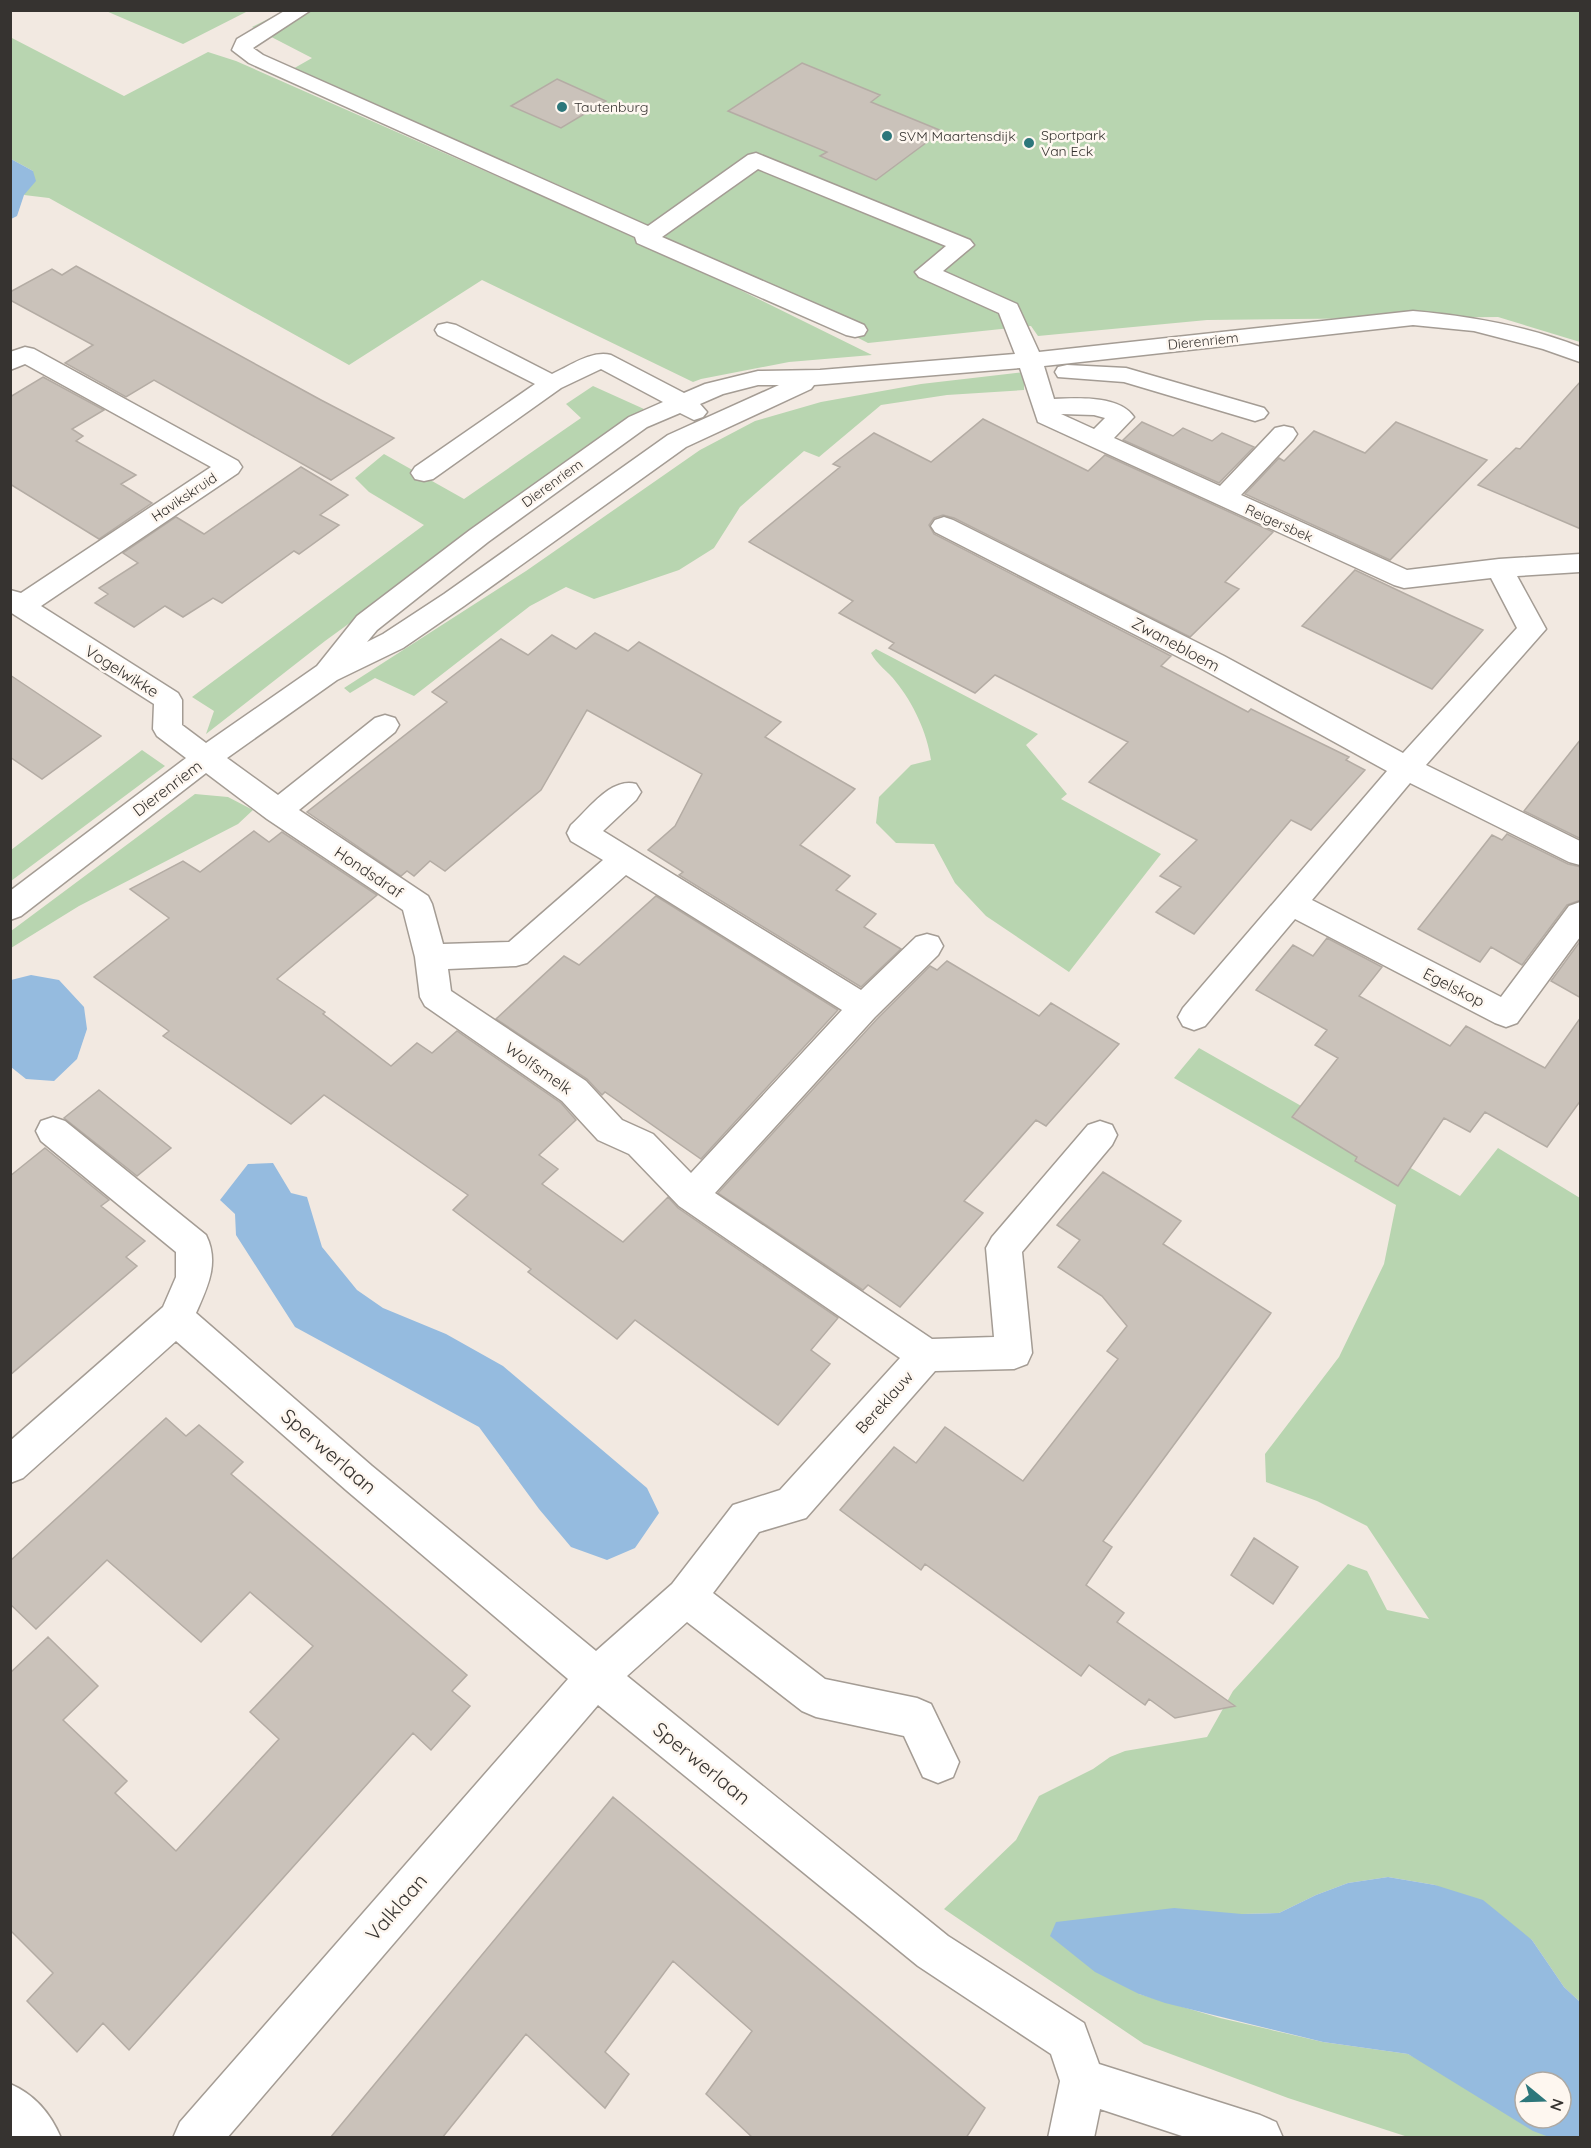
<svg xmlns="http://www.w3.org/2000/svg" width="1591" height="2148" font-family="Quicksand,sans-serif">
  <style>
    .green { fill: #b8d5b0 }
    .water { fill: #95bbdf; fill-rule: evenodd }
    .building { fill: #cac2ba; stroke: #b4aca4; stroke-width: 1.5 }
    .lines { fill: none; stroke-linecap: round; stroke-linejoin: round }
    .minor-casing { stroke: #a49c94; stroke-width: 3 }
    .minor { fill: #fff; fill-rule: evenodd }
    .poi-dot { fill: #2d777b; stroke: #fef7f0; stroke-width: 2 }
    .labels { text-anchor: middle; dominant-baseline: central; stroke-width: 5; stroke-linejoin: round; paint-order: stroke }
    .far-poi-label { font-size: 14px; fill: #363330; stroke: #fef7f0; text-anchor: start }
    .far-street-label { font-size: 14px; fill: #363330; stroke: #fef7f0 }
    .street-label { font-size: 16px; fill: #363330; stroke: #fef7f0 }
    .near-street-label { font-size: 20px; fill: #363330; stroke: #fef7f0 }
  </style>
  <rect width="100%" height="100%" fill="#f2e9e1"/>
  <!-- green -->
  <path class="green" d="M 286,10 L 1580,11 L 1580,342 L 1498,317 L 1207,320 L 1038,336 L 1031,326 L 868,343 L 570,190 L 291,70 L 312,58 L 252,27 Z
    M 106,11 L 248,10 L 248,11 L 183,44 Z
    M 10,37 L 124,96 L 208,52 L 236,61 L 610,226 L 872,355 L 789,362 L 701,379 L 693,382 L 482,280 L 349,365 L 49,198 L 24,195 L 33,171 L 11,159 Z
    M 1024,372 L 1024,390 L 947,395 L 881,405 L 819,457 L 804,451 L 740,507 L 714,548 L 679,570 L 594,599 L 566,587 L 530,606 L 414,696 L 375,678 L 350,693 L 344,688 L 526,571 L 700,450 L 755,421 L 821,402 L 921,384 Z
    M 593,386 L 644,409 L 325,641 L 206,734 L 214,711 L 192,697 L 424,525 L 369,492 L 355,478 L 384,454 L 464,499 L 581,418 L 566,404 Z
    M 876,649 L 1038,734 L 1026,745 L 1067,794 L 1061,799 L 1161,854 L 1069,972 L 986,916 L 955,883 L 934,844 L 896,843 L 876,823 L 879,797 L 911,765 L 931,760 C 927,732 913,703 896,682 C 888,671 877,665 871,653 Z
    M 142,750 L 165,766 L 11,881 L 11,850 Z
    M 195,794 L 228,797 L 253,810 L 238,824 L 79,906 L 11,948 L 11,931 Z
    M 1199,1048 L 1460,1196 L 1498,1148 L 1580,1198 L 1580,2002 L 1564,1987 L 1532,1940 L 1435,1885 L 1388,1877 L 1348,1883 L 1316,1895 L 1279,1913 L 1242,1914 L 1139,1994 L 1220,2018 L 1323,2042 L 1408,2054 L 1563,2137 L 1408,2137 L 1288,2098 L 1144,2044 L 944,1909 L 1016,1840 L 1039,1796 L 1093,1769 L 1110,1757 L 1125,1751 L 1207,1737 L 1233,1691 L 1348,1564 L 1367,1571 L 1387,1610 L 1429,1619 L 1367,1526 L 1317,1501 L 1266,1482 L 1265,1454 L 1339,1357 L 1384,1264 L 1396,1205 L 1174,1078 Z"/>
  <!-- water -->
  <path class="water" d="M 11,159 L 33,171 L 36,181 L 24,195 L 17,216 L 11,219 Z
    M 31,975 L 59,980 L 84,1007 L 87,1029 L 77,1059 L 54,1081 L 26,1079 L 11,1067 L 11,980 Z
    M 273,1163 L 291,1193 L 307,1197 L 322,1247 L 357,1290 L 383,1308 L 446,1334 L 503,1366 L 647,1488 L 659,1513 L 635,1548 L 607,1560 L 571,1547 L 539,1509 L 479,1427 L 295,1327 L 236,1235 L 235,1214 L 220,1200 L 248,1164 Z
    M 1388,1877 L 1435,1885 L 1483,1900 L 1532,1940 L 1564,1987 L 1580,2002 L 1580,2137 L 1549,2137 L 1533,2131 L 1408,2054 L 1323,2042 L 1165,2003 L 1139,1994 L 1095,1972 L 1050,1936 L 1056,1922 L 1174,1908 L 1242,1914 L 1279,1913 L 1316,1895 L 1348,1883 ZM 1525,2082 L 1561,2082 L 1561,2118 L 1525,2118 Z"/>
  <!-- building -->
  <path class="building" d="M 802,63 L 880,95 L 871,102 L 942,131 L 876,180 L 820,156 L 827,152 L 728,111 Z
    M 557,79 L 606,101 L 561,128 L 511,106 Z
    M 76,266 L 321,400 L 394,438 L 331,480 L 154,380 L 126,397 L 65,363 L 93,345 L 10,300 L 10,292 L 52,269 L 62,275 Z
    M 43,377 L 104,410 L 72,429 L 83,436 L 76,441 L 136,475 L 121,484 L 152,503 L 99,539 L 10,484 L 10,397 Z
    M 1581,381 L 1581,529 L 1478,485 L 1516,448 L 1520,449 Z
    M 983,419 L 1088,471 L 1105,455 L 1273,532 L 1225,582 L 1239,589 L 1190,637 L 954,518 L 943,515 L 934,518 L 929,525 L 934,534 L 1171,656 L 1161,666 L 1248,712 L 1251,709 L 1349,757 L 1346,760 L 1365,770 L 1311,830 L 1291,820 L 1194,934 L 1156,912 L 1181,887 L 1160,876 L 1197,840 L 1089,782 L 1128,742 L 995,675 L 975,693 L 889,648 L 894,643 L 839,613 L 853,601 L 749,542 L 840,467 L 833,464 L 874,433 L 931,462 Z
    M 1142,422 L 1173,436 L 1183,428 L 1212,441 L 1222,433 L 1254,447 L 1219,483 L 1123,440 Z
    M 1396,422 L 1487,460 L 1390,560 L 1245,494 L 1279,458 L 1284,461 L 1314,431 L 1365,453 Z
    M 301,467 L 348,495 L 320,515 L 339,525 L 299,554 L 294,551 L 222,603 L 213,598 L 183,617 L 165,606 L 134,627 L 95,603 L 108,594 L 99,588 L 138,563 L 123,553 L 176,517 L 204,534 Z
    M 1355,570 L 1450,615 L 1483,630 L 1432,689 L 1302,626 Z
    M 595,633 L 628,651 L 639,642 L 781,722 L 765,737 L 855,789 L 800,845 L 850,876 L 836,890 L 876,914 L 864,927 L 901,949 L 861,987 L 679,875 L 683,872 L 648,850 L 675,826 L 702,774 L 587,710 L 541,790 L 445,871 L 430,861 L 414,876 L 407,871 L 401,876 L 307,812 L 447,702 L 432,692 L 501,639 L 528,655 L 552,635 L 576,649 Z
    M 10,675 L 101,736 L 42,779 L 10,757 Z
    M 1581,739 L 1581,839 L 1524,811 Z
    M 254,831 L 269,842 L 282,832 L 377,895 L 277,979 L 325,1012 L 323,1014 L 391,1066 L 417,1043 L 432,1053 L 457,1031 L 561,1103 L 576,1120 L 539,1155 L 558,1169 L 542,1184 L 623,1242 L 668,1197 L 678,1208 L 838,1318 L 811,1350 L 830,1364 L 778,1425 L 635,1320 L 617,1339 L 528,1272 L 531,1269 L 453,1210 L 468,1195 L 324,1095 L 291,1124 L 163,1036 L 169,1031 L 94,977 L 169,918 L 130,889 L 183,861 L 200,872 Z
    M 1507,834 L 1568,864 L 1581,867 L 1581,900 L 1567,905 L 1522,965 L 1491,947 L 1480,962 L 1418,929 L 1492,835 L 1502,840 Z
    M 656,896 L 838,1010 L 701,1159 L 605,1092 L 602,1095 L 587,1079 L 496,1019 L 564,956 L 579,965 Z
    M 1327,938 L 1382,967 L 1359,996 L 1450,1046 L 1466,1026 L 1545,1068 L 1581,1017 L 1581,1100 L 1547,1147 L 1485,1112 L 1470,1132 L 1444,1118 L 1398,1186 L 1355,1161 L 1357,1157 L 1292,1117 L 1338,1058 L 1315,1045 L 1327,1030 L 1256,990 L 1293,945 L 1313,956 Z
    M 1581,940 L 1581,998 L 1551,981 Z
    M 947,961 L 1039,1016 L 1051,1003 L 1119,1044 L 1046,1126 L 1036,1120 L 964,1201 L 983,1213 L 900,1307 L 868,1285 L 863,1290 L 718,1193 L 877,1019 L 930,966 L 937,970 Z
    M 99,1090 L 171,1148 L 137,1176 L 64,1118 Z
    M 45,1148 L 109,1200 L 101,1206 L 145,1241 L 126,1257 L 137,1266 L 10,1375 L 10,1176 Z
    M 1103,1172 L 1181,1221 L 1163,1244 L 1271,1313 L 1103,1541 L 1112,1547 L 1086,1585 L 1124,1613 L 1117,1622 L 1235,1706 L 1175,1718 L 1149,1699 L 1145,1705 L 1089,1665 L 1081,1676 L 925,1564 L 921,1570 L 840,1510 L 894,1447 L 916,1463 L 945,1427 L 1023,1481 L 1118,1359 L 1107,1351 L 1127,1326 L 1102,1296 L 1058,1267 L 1080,1240 L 1057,1225 Z
    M 166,1418 L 186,1436 L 199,1425 L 243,1462 L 231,1474 L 467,1675 L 452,1691 L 470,1706 L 431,1750 L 413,1733 L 129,2050 L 103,2023 L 77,2052 L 27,2001 L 53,1973 L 10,1930 L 10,1673 L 48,1637 L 98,1686 L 63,1720 L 127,1781 L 115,1793 L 176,1851 L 279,1739 L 250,1712 L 313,1646 L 250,1592 L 201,1642 L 107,1560 L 36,1629 L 10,1604 L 10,1561 Z
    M 1254,1538 L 1298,1567 L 1273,1604 L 1231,1575 Z
    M 613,1797 L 985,2108 L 966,2138 L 753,2138 L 706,2094 L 752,2031 L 673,1961 L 605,2052 L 629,2074 L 605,2108 L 526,2034 L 442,2138 L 330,2138 Z"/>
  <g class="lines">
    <!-- minor casing -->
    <g class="minor-casing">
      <path id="minor" d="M 286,10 L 311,10 L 253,48 L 263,55 L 648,226 L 748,155 L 756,153 L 970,240 L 974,245 L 943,271 L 1017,304 L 1039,352 L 1413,311 C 1470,316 1527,326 1580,347 L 1580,362 L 1543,349 L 1474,331 L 1413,325 L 1044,366 L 1054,399 C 1077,398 1119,395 1134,417 L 1114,438 L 1220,486 L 1275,428 L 1284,426 L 1293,428 L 1297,434 L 1293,440 L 1241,495 L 1407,570 L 1499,559 L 1580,554 L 1580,572 L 1517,576 L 1546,629 L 1426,765 L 1580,841 L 1580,865 L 1569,862 L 1410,783 L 1312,900 L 1501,997 L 1569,906 L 1580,902 L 1580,937 L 1517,1023 L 1506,1027 L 1495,1023 L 1295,919 L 1205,1026 L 1194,1030 L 1183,1026 L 1178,1017 L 1183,1008 L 1387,771 L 1204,670 L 935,532 L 931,526 L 935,520 L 944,517 L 953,520 L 1224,656 L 1403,753 L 1517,628 L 1491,578 L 1404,588 L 1394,585 L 1038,422 L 1020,368 L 814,385 L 811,389 L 686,447 L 464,606 L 403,648 L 337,680 L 227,758 L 278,795 L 375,718 L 385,715 L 395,718 L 399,725 L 395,732 L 299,810 L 428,896 L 432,904 L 443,944 L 509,942 L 603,860 L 571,841 L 567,833 L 571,825 C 589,809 611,777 636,784 L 641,792 L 636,800 L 603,831 L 861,990 L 916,937 L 927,934 L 938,937 L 943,946 L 938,955 L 875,1017 L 715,1193 L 932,1339 L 994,1337 L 986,1248 L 992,1237 L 1088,1125 L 1100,1121 L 1112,1125 L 1117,1135 L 1112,1145 L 1022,1252 L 1032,1353 L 1027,1364 L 1014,1369 L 935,1371 L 806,1518 L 759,1532 L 713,1593 L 825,1679 L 917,1698 L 931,1704 L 959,1762 L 953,1777 L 938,1783 L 923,1777 L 904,1736 L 816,1717 L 802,1711 L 687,1622 L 627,1676 L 948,1936 L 1084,2023 L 1099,2064 L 1260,2115 L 1276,2122 L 1283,2138 L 1188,2138 L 1100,2109 L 1094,2138 L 1048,2138 L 1060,2081 L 1051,2054 L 918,1966 L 598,1705 L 227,2138 L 173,2138 L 180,2122 L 568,1679 L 346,1490 L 176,1341 L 23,1478 L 10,1483 L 10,1441 L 163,1307 L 176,1277 L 176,1252 L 41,1141 L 36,1131 L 41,1121 L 53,1117 L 65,1121 L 206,1235 C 220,1263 207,1288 196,1313 L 372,1466 L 596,1651 L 672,1584 L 733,1505 L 780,1490 L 900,1358 L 679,1206 L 629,1154 L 598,1140 L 562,1101 L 425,1006 L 420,997 L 415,957 L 403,910 L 267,819 L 206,773 L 21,916 L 10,920 L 10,891 L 186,758 L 157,736 L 153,729 L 154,704 L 10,612 L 10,590 L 21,593 L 211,467 L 25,364 L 10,370 L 10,352 L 25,347 L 34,349 L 238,461 L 242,467 L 238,473 L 41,606 L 178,693 L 182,700 L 182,725 L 206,743 L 317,666 L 357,616 L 470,530 L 629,417 L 663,402 L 601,369 L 561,388 L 433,479 L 424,481 L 415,479 L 411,473 L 415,467 L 535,384 L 438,335 L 435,330 L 438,325 L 447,323 L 456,325 L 552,374 C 570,366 591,350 611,355 L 684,393 L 705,384 L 758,371 L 820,370 L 1015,354 L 999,313 L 919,277 L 915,272 L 946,246 L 758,169 L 662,237 L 864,325 L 867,330 L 864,335 L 855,337 L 846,335 L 637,243 L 635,237 L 249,63 L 232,50 L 237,39 ZM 758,385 L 779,385 L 668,435 L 444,594 L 383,634 L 367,642 L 377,630 L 488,542 L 647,427 L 680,413 L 694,420 L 703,417 L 707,412 L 700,404 L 723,394 ZM 1061,414 L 1094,415 L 1105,418 L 1094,429 ZM 626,875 L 842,1010 L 691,1173 L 653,1134 L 622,1120 L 586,1081 L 451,991 L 448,969 L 516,966 L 527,963 Z
        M 1067,365 L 1126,368 L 1264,408 L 1268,413 L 1264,418 L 1255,421 L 1124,382 L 1058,377 L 1055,372 L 1058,367 Z
        M 10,2084 C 34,2094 51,2114 61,2138 L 10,2138 Z"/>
    </g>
    <!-- minor -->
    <use href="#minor" class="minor"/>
  </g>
  <!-- markers -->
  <g class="poi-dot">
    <circle cx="562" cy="107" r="6"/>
    <circle cx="887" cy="136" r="6"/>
    <circle cx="1029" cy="143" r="6"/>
  </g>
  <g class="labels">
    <!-- far-poi labels -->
    <g class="far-poi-label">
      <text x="574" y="107">Tautenburg</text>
      <text x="1041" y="135">Sportpark<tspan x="1041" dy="16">Van Eck</tspan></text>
      <text x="899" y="136">SVM Maartensdijk</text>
    </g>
    <!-- far-street labels -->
    <g class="far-street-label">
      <text transform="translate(1203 341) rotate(-6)">Dierenriem</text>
      <text transform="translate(552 483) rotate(-36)">Dierenriem</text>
      <text transform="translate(184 497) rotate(-34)">Havikskruid</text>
      <text transform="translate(1279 523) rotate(24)">Reigersbek</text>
    </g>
    <!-- street labels -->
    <g class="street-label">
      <text transform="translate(1176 644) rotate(28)">Zwanebloem</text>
      <text transform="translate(122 671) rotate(32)">Vogelwikke</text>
      <text transform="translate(167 788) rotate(-37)">Dierenriem</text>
      <text transform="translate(369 872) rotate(34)">Hondsdraf</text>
      <text transform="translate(1454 987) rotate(27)">Egelskop</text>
      <text transform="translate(539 1068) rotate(35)">Wolfsmelk</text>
      <text transform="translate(884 1402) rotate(-48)">Bereklauw</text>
    </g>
    <!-- near-street labels -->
    <g class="near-street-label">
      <text transform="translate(329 1451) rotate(41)">Sperwerlaan</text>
      <text transform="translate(702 1763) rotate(39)">Sperwerlaan</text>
      <text transform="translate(396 1907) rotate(-49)">Valklaan</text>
    </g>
  </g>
  <!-- border -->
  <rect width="1591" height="2148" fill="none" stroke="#363330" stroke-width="24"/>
  <!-- north arrow -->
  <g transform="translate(1543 2100) rotate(109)"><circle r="28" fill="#fef7f0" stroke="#aea9a3" stroke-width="1.5"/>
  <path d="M0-4.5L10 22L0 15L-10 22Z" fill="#2d777b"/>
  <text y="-9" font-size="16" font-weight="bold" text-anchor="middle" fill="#363330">N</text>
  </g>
</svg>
